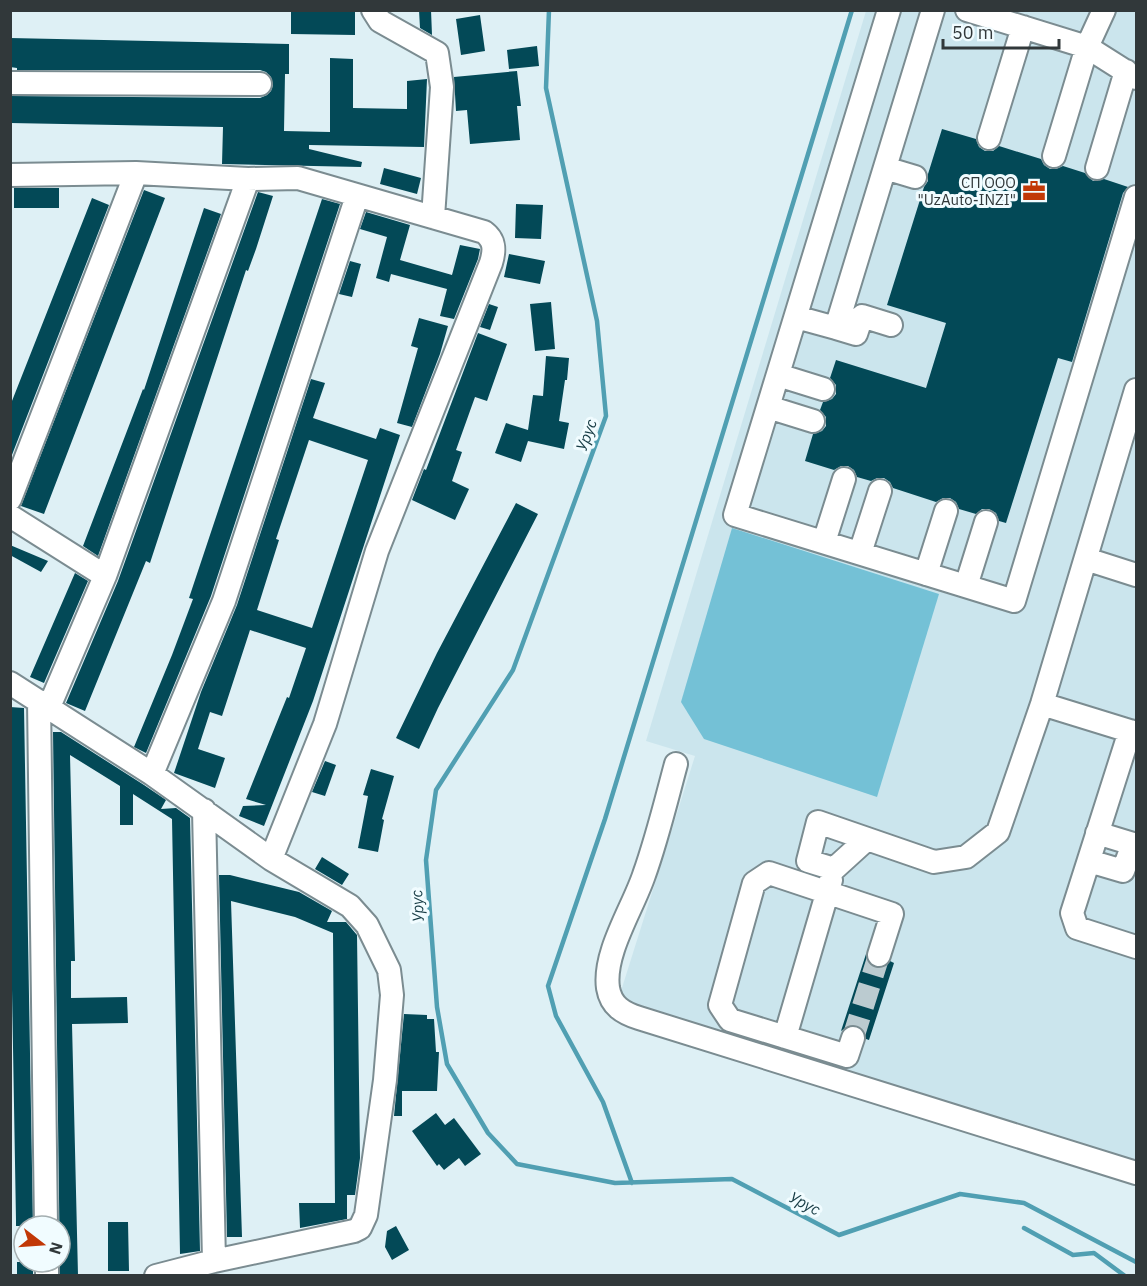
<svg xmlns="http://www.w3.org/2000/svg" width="1147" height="1286" font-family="'IBM Plex Sans',sans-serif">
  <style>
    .built { fill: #cbe5ed }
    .forest { fill: #74c1d6 }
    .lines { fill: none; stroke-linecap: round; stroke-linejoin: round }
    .stream { stroke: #509fb2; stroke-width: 4.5 }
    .building { fill: #034957; fill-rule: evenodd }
    .minor-tunnel { stroke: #bbcbd0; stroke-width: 22; stroke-dasharray: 22 11; stroke-linecap: butt }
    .minor-casing { stroke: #7b8c91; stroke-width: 26 }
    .minor { stroke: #fff; stroke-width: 22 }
    .labels { text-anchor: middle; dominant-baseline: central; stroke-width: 6; stroke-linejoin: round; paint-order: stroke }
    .poi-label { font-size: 15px; fill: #31383a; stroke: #f1fcff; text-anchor: end }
    .water-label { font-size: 16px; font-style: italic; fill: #173c45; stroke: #f1fcff }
  </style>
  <rect width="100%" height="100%" fill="#def0f5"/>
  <!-- built -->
  <path class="built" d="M 866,11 L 1136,11 L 1136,1162 L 623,1001 L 621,991 L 695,756 L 646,741 Z"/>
  <!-- forest -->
  <path class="forest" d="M 732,528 L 939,594 L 877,797 L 704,739 L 681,702 Z"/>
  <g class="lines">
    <!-- stream -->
    <path class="stream" d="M 549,10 L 546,88 L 597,321 L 606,416 L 513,670 L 436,790 L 426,860 L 437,1007 L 447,1064 L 488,1133 L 517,1164 L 615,1183 L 732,1179 L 839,1235 L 960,1194 L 1024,1203 L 1136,1262
      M 632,1183 L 603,1102 L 556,1016 L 548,986 L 605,819 L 852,10
      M 1024,1228 L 1073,1255 L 1094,1253 L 1125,1276"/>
  </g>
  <!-- building -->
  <path class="building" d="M 291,10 L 355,10 L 355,35 L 291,34 Z
    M 419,10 L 431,10 L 432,35 L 420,28 Z
    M 480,15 L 485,51 L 461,55 L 456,19 Z
    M 10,38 L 289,44 L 289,74 L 285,74 L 284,131 L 330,132 L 330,58 L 353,59 L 353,108 L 407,109 L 407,81 L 427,79 L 424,147 L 309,145 L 309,149 L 362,162 L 361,167 L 222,164 L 223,127 L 10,123 L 10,96 L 260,98 L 267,95 L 271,91 L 273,85 L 271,77 L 266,72 L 260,70 L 17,70 L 17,68 L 10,67 Z
    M 537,46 L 539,66 L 509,69 L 507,50 Z
    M 517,71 L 521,106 L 517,106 L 520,140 L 470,144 L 467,110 L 456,111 L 454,77 Z
    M 942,129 L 976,139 L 979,147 L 985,151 L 993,151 L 999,146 L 1041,159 L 1044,165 L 1050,169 L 1056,169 L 1063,166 L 1085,173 L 1093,181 L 1104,179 L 1128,187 L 1123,193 L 1072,362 L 1058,358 L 1006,523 L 999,521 L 996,513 L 989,509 L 982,509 L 976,514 L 959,509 L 956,502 L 950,498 L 943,498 L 936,502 L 893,488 L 890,482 L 884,478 L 877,478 L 871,481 L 857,477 L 854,470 L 848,466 L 841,466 L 834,470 L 805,461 L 813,434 L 822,431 L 826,426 L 826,417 L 820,410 L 823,402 L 832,399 L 836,394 L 836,385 L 830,378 L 836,360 L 926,388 L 946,323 L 887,305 L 924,187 L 928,181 L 928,174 Z
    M 384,168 L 421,178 L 417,194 L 380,184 Z
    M 14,188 L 59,188 L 59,208 L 14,208 Z
    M 144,190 L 165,198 L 44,514 L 21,506 Z
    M 258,192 L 273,196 L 256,249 L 248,271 L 246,270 L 150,563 L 146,561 L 85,711 L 66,703 L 118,581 Z
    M 92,198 L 109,205 L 10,460 L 10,406 Z
    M 322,199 L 340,204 L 211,596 L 146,753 L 134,747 L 172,655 L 193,599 L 189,598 Z
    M 516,204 L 543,205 L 541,239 L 515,238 Z
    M 204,208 L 221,214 L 98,556 L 83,546 L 143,389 L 144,390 Z
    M 366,212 L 410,225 L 400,260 L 452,275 L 460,245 L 480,249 L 478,259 L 454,319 L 440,316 L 447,289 L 391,274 L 389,282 L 376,278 L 387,237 L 360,229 Z
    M 509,254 L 545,261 L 540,284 L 504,277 Z
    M 350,261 L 361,264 L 352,297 L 339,294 Z
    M 551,302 L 555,349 L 535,351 L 530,304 Z
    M 489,304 L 498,307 L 490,330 L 480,327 Z
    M 419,318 L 448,326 L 440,354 L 412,427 L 397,423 L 418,348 L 411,346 Z
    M 478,333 L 507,344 L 487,401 L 475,397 L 456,450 L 462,452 L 452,481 L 469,489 L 455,520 L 412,500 L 424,469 L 426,470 Z
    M 546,356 L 569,358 L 567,380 L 565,380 L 559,421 L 569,423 L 564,449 L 528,441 L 521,462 L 495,453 L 506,423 L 528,430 L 533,395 L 543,396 Z
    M 311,379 L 325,383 L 313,418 L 376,439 L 380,428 L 400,435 L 313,701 L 264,826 L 239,816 L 243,806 L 266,805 L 246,799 L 287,697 L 289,698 L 306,648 L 250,630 L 222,716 L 210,712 L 198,749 L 225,758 L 215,788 L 174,773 L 201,692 L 237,605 ZM 309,440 L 368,460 L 312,628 L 257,610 L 279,540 L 276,539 Z
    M 516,503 L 538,514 L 438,708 L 419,749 L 396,738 L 437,653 Z
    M 10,545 L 48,561 L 41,572 L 10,555 Z
    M 75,573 L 88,581 L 44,683 L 30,677 Z
    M 10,707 L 24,708 L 33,1226 L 16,1226 L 16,1220 L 10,874 Z
    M 53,732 L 61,732 L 144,785 L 166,800 L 161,809 L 176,808 L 190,818 L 200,1251 L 180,1254 L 172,819 L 133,794 L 133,825 L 120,825 L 120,786 L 70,755 L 75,961 L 71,961 L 71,998 L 127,997 L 128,1023 L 72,1024 L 78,1275 L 60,1275 Z
    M 325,761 L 336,765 L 325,796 L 312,792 Z
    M 371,769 L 394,776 L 382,819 L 384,820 L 378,852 L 358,848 L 368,796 L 363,795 Z
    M 322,857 L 349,874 L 342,885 L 315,869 Z
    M 219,875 L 230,875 L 299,892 L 332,911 L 327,922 L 346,922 L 357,935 L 360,1158 L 355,1195 L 347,1195 L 347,1219 L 300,1228 L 299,1203 L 335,1203 L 333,933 L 295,917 L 231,901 L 242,1237 L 227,1237 Z
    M 866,954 L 869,964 L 874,968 L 882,968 L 890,961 L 894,963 L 869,1040 L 866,1039 L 863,1030 L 857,1025 L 850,1025 L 841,1031 Z
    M 404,1014 L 427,1015 L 427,1019 L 434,1019 L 436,1052 L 439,1052 L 437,1091 L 402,1091 L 402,1116 L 394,1116 Z
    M 436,1113 L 445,1125 L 454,1118 L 481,1154 L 465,1166 L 459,1158 L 444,1170 L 439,1164 L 437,1166 L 412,1131 Z
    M 108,1222 L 128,1222 L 129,1271 L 108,1271 Z
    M 396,1226 L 409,1250 L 392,1260 L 385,1247 L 387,1231 Z
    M 17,1262 L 33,1262 L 33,1275 L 17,1275 Z"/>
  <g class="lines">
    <!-- minor-tunnel -->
    <path class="minor-tunnel" d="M 853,1038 L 879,955"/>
    <!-- minor casing -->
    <g class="minor-casing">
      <path id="minor" d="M 373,10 L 380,21 L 437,53 L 442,87 L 433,217
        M 889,10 L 735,515 L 1014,601 L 1136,197
        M 967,10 L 1087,47 L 1136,78
        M 10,83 L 260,84
        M 989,138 L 1023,27
        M 1054,156 L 1087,47 L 1104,10
        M 885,168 L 915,177
        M 1097,168 L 1126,71
        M 10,175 L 136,173 L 248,179 L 298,178 L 484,232 C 495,240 495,250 491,263 L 377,551 L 325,724 L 271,859
        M 796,317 L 836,328 L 933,10
        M 836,328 L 856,334 L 862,316 L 891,325
        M 778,375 L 823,389
        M 768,407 L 813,421
        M 10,499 L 136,173
        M 10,516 L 105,576
        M 824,542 L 844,479
        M 860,553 L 880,491
        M 1086,559 L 1136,575
        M 926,574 L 946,511
        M 966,586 L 986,522
        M 10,683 L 152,774 L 271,859 L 350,906 L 367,925 L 389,970 L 392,995 L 385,1080 L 366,1215 L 360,1228 L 354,1231 L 214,1261 L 156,1276
        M 39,701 L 46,1226
        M 1042,704 L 1136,733
        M 49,707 L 105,576 L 248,179
        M 1130,731 L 1072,913 L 1077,928 L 1136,947
        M 676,764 C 666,801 657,839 644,875 C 633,908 603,953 608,988 C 611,1006 623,1013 639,1018 L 1136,1173
        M 152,774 L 224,601 L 357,196
        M 204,810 L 214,1261
        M 867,839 L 834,869 L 808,861 L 818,822 L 934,862 L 966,857 L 998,832 L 1042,704 L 1136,390
        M 1089,861 L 1123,871 L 1133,844 L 1097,833
        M 785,1037 L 831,880
        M 853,1038 L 847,1056 L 730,1020 L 720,1005 L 754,883 L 769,873 L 892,914 L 879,955
        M 47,1262 L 47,1276"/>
    </g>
    <!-- minor -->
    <use href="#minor" class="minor"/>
  </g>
  <!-- icons -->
  <defs>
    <g id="office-bare" transform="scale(1.8)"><path d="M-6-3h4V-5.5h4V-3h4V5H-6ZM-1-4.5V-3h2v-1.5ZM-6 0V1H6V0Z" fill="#c13807" stroke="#f1fcff" stroke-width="2.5" paint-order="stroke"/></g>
  </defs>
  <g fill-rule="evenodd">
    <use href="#office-bare" x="1034" y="191"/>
  </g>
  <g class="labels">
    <!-- poi labels -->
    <g class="poi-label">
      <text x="1016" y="182">СП ООО<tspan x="1016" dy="17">"UzAuto-INZI"</tspan></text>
    </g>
    <!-- water labels -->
    <g class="water-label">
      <text transform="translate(586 435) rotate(-70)">Урус</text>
      <text transform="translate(417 906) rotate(-94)">Урус</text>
      <text transform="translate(805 1203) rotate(27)">Урус</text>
    </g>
  </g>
  <!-- border -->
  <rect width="1147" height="1286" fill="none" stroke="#31383a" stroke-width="24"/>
  <!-- north arrow -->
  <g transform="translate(42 1244) rotate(107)"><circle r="28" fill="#f1fcff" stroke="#a4aeb0" stroke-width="1.5"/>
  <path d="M0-4.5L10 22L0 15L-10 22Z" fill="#c13807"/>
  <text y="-9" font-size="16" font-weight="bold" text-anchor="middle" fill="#31383a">N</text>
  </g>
  <!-- scale -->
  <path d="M943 39v9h116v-9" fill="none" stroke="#31383a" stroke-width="3"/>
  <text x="952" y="39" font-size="18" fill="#31383a" stroke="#f1fcff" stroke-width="4.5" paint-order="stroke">50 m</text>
</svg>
